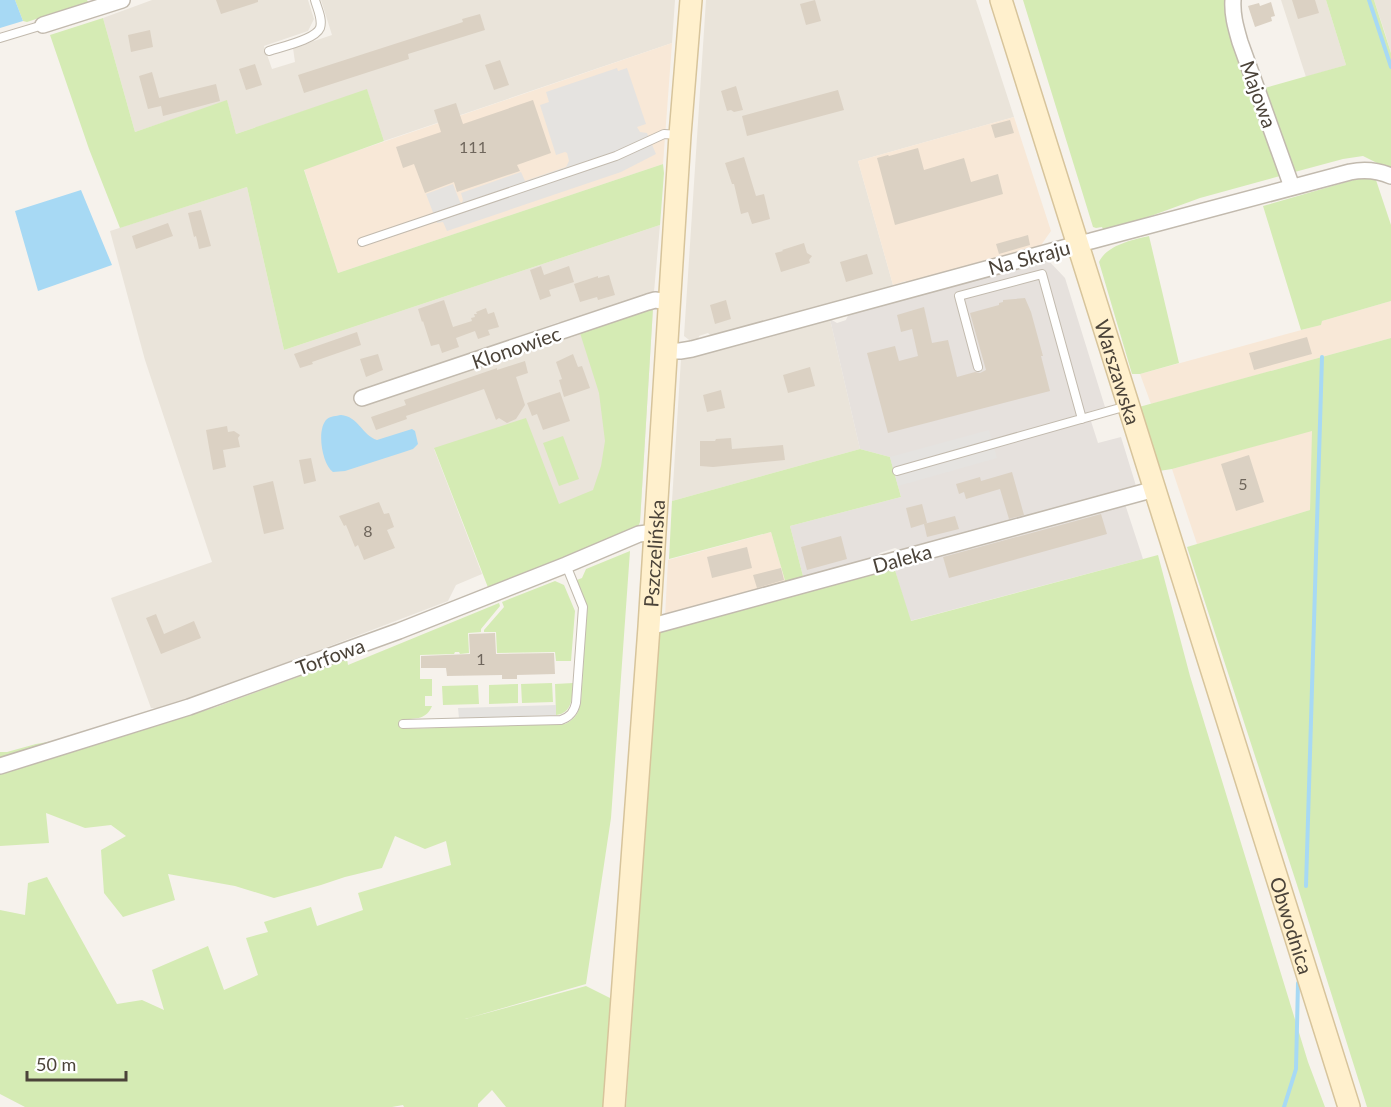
<svg xmlns="http://www.w3.org/2000/svg" width="1391" height="1107" font-family="Lato,sans-serif">
  <style>
    .residential { fill: #eae4da }
    .commercial { fill: #f8e8d7 }
    .industrial { fill: #e6e1dd }
    .green { fill: #d5ebb4 }
    .parking { fill: #e5e3e0 }
    .water { fill: #a7d9f4 }
    .lines { fill: none; stroke-linecap: round; stroke-linejoin: round }
    .stream { stroke: #a7d9f4; stroke-width: 4 }
    .building { fill: #dbd1c3 }
    .lane-casing { stroke: #c2baae; stroke-width: 10 }
    .street-casing { stroke: #c2baae; stroke-width: 18 }
    .secondary-casing { stroke: #d7c49b; stroke-width: 24 }
    .lane { stroke: #fff; stroke-width: 8 }
    .street { stroke: #fff; stroke-width: 15 }
    .secondary { stroke: #fff0cd; stroke-width: 21 }
    .labels { text-anchor: middle; dominant-baseline: central; stroke-width: 5; stroke-linejoin: round; paint-order: stroke }
    .number-label { font-size: 16px; fill: #6f665c }
    .street-label { font-size: 20px; fill: #4b4339; stroke: #fff }
  </style>
  <rect width="100%" height="100%" fill="#f6f2ec"/>
  <!-- residential -->
  <path class="residential" d="M 152,0 L 308,0 L 314,19 L 308,31 L 264,46 L 272,69 L 295,62 L 293,48 L 332,35 L 321,0 L 675,0 L 672,43 L 384,141 L 367,90 L 236,134 L 227,101 L 135,132 L 103,18 Z
    M 706,0 L 976,0 L 1014,117 L 858,161 L 893,285 L 890,287 L 712,337 L 708,333 L 699,336 L 698,341 L 693,343 L 684,336 Z
    M 1281,0 L 1326,0 L 1346,65 L 1306,77 Z
    M 1374,0 L 1391,0 L 1391,53 L 1385,33 Z
    M 247,187 L 284,350 L 660,225 L 654,292 L 560,323 L 559,322 L 354,393 L 359,407 L 653,308 L 640,522 L 578,552 L 434,449 L 482,574 L 456,585 L 448,601 L 165,709 L 151,708 L 111,598 L 212,562 L 145,360 L 110,231 Z
    M 830,319 L 860,449 L 672,501 L 681,359 Z"/>
  <!-- commercial -->
  <path class="commercial" d="M 672,43 L 663,164 L 338,273 L 304,169 Z
    M 1014,117 L 1051,231 L 1039,248 L 907,285 L 906,281 L 893,285 L 858,161 Z
    M 1391,301 L 1391,338 L 1151,404 L 1140,374 L 1320,325 L 1322,321 Z
    M 1313,430 L 1310,510 L 1197,544 L 1172,469 Z
    M 771,532 L 786,584 L 665,617 L 668,560 Z"/>
  <!-- industrial -->
  <path class="industrial" d="M 1047,259 L 1065,278 L 1105,407 L 1088,412 L 1098,443 L 1121,437 L 1137,489 L 905,552 L 895,548 L 880,553 L 869,562 L 804,580 L 790,526 L 901,497 L 890,457 L 860,449 L 830,319 L 837,323 L 846,320 L 849,313 Z
    M 1124,501 L 1143,559 L 910,621 L 894,567 Z"/>
  <!-- green -->
  <path class="green" d="M 15,0 L 87,0 L 88,2 L 27,22 L 23,21 Z
    M 1023,0 L 1226,0 L 1226,7 L 1280,176 L 1200,198 L 1118,228 L 1104,231 L 1102,227 L 1096,228 L 1093,227 Z
    M 1326,0 L 1374,0 L 1391,53 L 1391,170 L 1363,156 L 1343,159 L 1291,173 L 1261,89 L 1346,65 Z
    M 103,18 L 135,132 L 227,100 L 236,134 L 367,89 L 384,141 L 304,170 L 338,273 L 663,164 L 664,173 L 660,225 L 284,350 L 247,187 L 120,228 L 89,149 L 50,35 Z
    M 1374,174 L 1391,225 L 1391,301 L 1322,321 L 1321,325 L 1301,330 L 1263,206 Z
    M 1149,236 L 1179,363 L 1140,374 L 1132,374 L 1099,262 C 1107,245 1132,240 1149,236 Z
    M 653,308 L 640,522 L 638,527 L 489,590 L 434,448 L 526,418 L 559,504 L 593,490 L 601,466 L 605,441 L 599,393 L 580,333 Z
    M 1391,338 L 1391,1107 L 1367,1107 L 1298,888 L 1187,547 L 1310,510 L 1312,431 L 1172,469 L 1159,471 L 1139,407 Z
    M 563,436 L 579,479 L 559,486 L 543,443 Z
    M 860,449 L 890,457 L 901,497 L 790,526 L 804,580 L 786,584 L 771,532 L 669,559 L 672,501 Z
    M 630,551 L 611,818 L 586,984 L 465,1019 L 586,986 L 614,1000 L 605,1107 L 506,1107 L 492,1090 L 478,1104 L 478,1107 L 404,1107 L 403,1105 L 392,1107 L 25,1107 L 0,1094 L 0,910 L 25,915 L 28,883 L 47,877 L 117,1004 L 142,1000 L 164,1010 L 152,970 L 208,946 L 224,990 L 258,975 L 246,938 L 268,932 L 264,922 L 311,907 L 317,926 L 363,910 L 358,893 L 451,865 L 446,841 L 425,849 L 395,836 L 382,868 L 345,877 L 321,885 L 274,898 L 235,886 L 168,874 L 175,900 L 123,917 L 104,893 L 101,850 L 126,836 L 111,825 L 85,828 L 46,813 L 49,843 L 0,846 L 0,752 L 7,752 L 36,744 L 71,738 L 86,748 L 216,707 L 347,659 L 348,665 L 499,603 L 500,606 L 481,629 L 481,632 L 468,633 L 469,653 L 460,654 L 459,652 L 455,652 L 454,654 L 420,655 L 420,679 L 432,679 L 432,696 L 425,696 L 425,706 L 432,706 C 427,719 416,719 403,719 L 403,729 L 565,724 C 576,719 579,712 581,701 L 587,607 L 577,580 L 582,578 L 586,569 Z
    M 1158,555 L 1190,676 L 1308,1062 L 1325,1107 L 626,1107 L 659,630 L 894,567 L 911,621 Z
    M 555,581 L 564,585 L 575,611 L 571,661 L 556,661 L 555,652 L 497,653 L 496,632 L 484,632 L 484,630 L 504,607 L 502,602 Z
    M 552,683 L 553,702 L 522,703 L 521,684 Z
    M 573,683 C 572,697 573,713 556,715 L 555,684 Z
    M 518,684 L 518,703 L 489,704 L 489,685 Z
    M 478,685 L 479,704 L 443,705 L 442,686 Z"/>
  <!-- parking -->
  <path class="parking" d="M 617,68 L 618,71 L 627,68 L 646,124 L 637,127 L 640,132 L 647,133 L 656,154 L 621,172 L 447,231 L 443,222 L 437,223 L 426,194 L 453,184 L 460,202 L 462,203 L 463,200 L 461,193 L 521,172 L 525,181 L 566,167 L 569,161 L 567,153 L 565,152 L 556,155 L 540,105 L 549,102 L 546,92 Z
    M 989,430 L 997,458 L 898,486 L 890,457 Z
    M 556,705 L 556,715 L 459,718 L 458,708 Z"/>
  <!-- water -->
  <path class="water" d="M 0,0 L 15,0 L 23,21 L 0,28 Z
    M 81,190 L 112,265 L 38,291 L 15,211 Z
    M 341,415 C 358,416 362,435 377,440 L 412,429 L 415,431 L 418,444 L 413,449 L 404,452 L 345,471 L 333,472 C 322,464 316,429 327,419 C 331,416 336,416 341,415 Z"/>
  <g class="lines">
    <!-- stream -->
    <path class="stream" d="M 1369,0 L 1391,67
      M 1306,886 L 1322,357
      M 1284,1107 L 1296,1069 L 1298,983"/>
  </g>
  <!-- building -->
  <path class="building" d="M 216,0 L 258,0 L 258,2 L 221,14 Z
    M 815,0 L 821,21 L 806,25 L 800,4 Z
    M 1292,0 L 1315,0 L 1319,13 L 1298,19 Z
    M 1271,2 L 1275,16 L 1271,17 L 1272,21 L 1255,27 L 1248,6 L 1259,3 L 1260,6 Z
    M 480,14 L 485,30 L 408,54 L 409,59 L 304,93 L 298,75 L 463,22 L 462,19 Z
    M 150,30 L 153,47 L 131,52 L 128,35 Z
    M 500,60 L 509,85 L 494,90 L 485,65 Z
    M 255,64 L 262,85 L 246,90 L 239,69 Z
    M 152,72 L 160,101 L 159,98 L 216,84 L 220,101 L 163,116 L 161,106 L 148,109 L 139,76 Z
    M 736,86 L 743,110 L 734,112 L 731,110 L 727,111 L 721,91 Z
    M 838,90 L 844,110 L 747,136 L 742,116 Z
    M 533,100 L 551,153 L 517,165 L 520,171 L 457,192 L 454,182 L 425,193 L 414,164 L 403,168 L 396,147 L 441,132 L 434,110 L 456,103 L 463,124 Z
    M 1010,120 L 1014,133 L 995,138 L 991,125 Z
    M 918,148 L 924,170 L 964,158 L 971,182 L 998,174 L 1003,194 L 895,225 L 877,158 L 888,155 L 889,156 Z
    M 744,157 L 756,196 L 764,194 L 770,219 L 752,224 L 748,212 L 741,214 L 734,184 L 732,184 L 725,163 Z
    M 201,210 L 211,246 L 199,249 L 196,236 L 194,237 L 188,213 Z
    M 168,223 L 173,236 L 136,249 L 132,236 Z
    M 1028,235 L 1030,245 L 999,254 L 996,244 Z
    M 804,243 L 807,253 L 812,256 L 809,260 L 810,263 L 781,272 L 775,253 L 783,251 L 782,250 Z
    M 867,254 L 873,274 L 846,282 L 840,262 Z
    M 541,266 L 544,275 L 569,266 L 574,282 L 549,290 L 551,296 L 540,300 L 530,270 Z
    M 609,275 L 615,295 L 598,300 L 597,297 L 580,302 L 574,284 L 598,276 L 598,278 Z
    M 1025,298 L 1031,312 L 1043,356 L 1041,356 L 1050,391 L 888,433 L 867,353 L 895,346 L 899,361 L 918,356 L 912,329 L 901,332 L 897,315 L 924,307 L 932,343 L 948,340 L 957,377 L 975,372 L 980,373 L 986,370 L 970,313 L 999,305 L 999,303 L 1003,302 L 1003,300 Z
    M 444,300 L 453,327 L 472,321 L 471,318 L 475,317 L 474,314 L 477,314 L 476,312 L 486,308 L 488,314 L 494,312 L 499,327 L 488,330 L 490,335 L 478,339 L 475,331 L 456,338 L 459,347 L 442,353 L 439,344 L 431,346 L 423,321 L 422,322 L 418,309 Z
    M 726,300 L 731,319 L 715,324 L 710,305 Z
    M 357,332 L 361,345 L 312,362 L 313,364 L 300,368 L 294,354 Z
    M 1307,337 L 1312,354 L 1254,370 L 1249,353 Z
    M 378,354 L 383,370 L 366,377 L 360,359 Z
    M 573,354 L 578,367 L 582,366 L 590,388 L 564,397 L 559,380 L 562,379 L 556,362 Z
    M 525,361 L 528,373 L 516,377 L 525,405 L 516,419 L 507,423 L 499,418 L 496,420 L 484,389 L 406,416 L 407,419 L 376,430 L 371,417 L 406,405 L 404,400 L 497,368 L 497,370 Z
    M 810,367 L 815,386 L 788,393 L 783,375 Z
    M 721,390 L 725,408 L 707,412 L 703,395 Z
    M 560,392 L 570,421 L 543,430 L 537,414 L 532,416 L 527,403 Z
    M 227,426 L 228,432 L 234,431 L 240,435 L 238,438 L 240,447 L 223,450 L 226,467 L 213,470 L 206,430 Z
    M 731,438 L 732,449 L 783,445 L 785,460 L 713,467 L 700,466 L 700,441 L 715,441 L 716,439 Z
    M 1249,455 L 1264,502 L 1236,511 L 1221,464 Z
    M 311,458 L 316,481 L 304,484 L 299,460 Z
    M 1012,472 L 1024,515 L 1009,519 L 1000,489 L 966,499 L 964,492 L 959,494 L 956,484 L 980,477 L 981,481 Z
    M 273,481 L 284,529 L 264,534 L 253,486 Z
    M 379,502 L 384,514 L 389,513 L 394,527 L 387,530 L 395,548 L 364,560 L 358,545 L 355,547 L 346,525 L 344,526 L 339,516 Z
    M 922,504 L 927,523 L 911,528 L 906,508 Z
    M 1101,514 L 1107,534 L 949,578 L 943,557 Z
    M 955,516 L 959,529 L 927,537 L 924,524 Z
    M 841,536 L 847,559 L 807,570 L 801,547 Z
    M 747,547 L 752,568 L 712,578 L 707,557 Z
    M 781,568 L 784,580 L 757,588 L 753,575 Z
    M 156,614 L 164,634 L 194,621 L 201,638 L 161,654 L 146,618 Z
    M 495,633 L 496,654 L 554,653 L 555,674 L 517,675 L 517,679 L 502,679 L 502,675 L 447,676 L 446,668 L 421,668 L 421,656 L 470,654 L 469,634 Z"/>
  <g class="lines">
    <!-- lane casing -->
    <g class="lane-casing">
      <path id="lane" d="M 0,38 L 43,25
        M 269,51 C 280,47 315,40 320,28 C 323,19 317,8 315,0
        M 362,242 L 616,156 L 664,134 L 679,135
        M 978,367 L 959,296 L 1042,274 L 1082,419
        M 897,471 L 1127,406
        M 403,724 L 561,720 C 570,717 574,712 576,703 L 583,607 L 566,565"/>
    </g>
    <!-- street casing -->
    <g class="street-casing">
      <path id="street" d="M 1233,0 C 1232,15 1236,28 1240,42 L 1292,187
        M 43,25 L 122,0
        M 667,351 L 680,351 L 692,349 L 1078,244 L 1091,241 L 1350,172 C 1365,169 1377,170 1391,176
        M 362,398 L 648,302 L 655,300 L 670,302
        M 649,627 L 1155,489
        M 0,766 L 189,707 L 399,631 L 566,565 L 639,534 L 655,532"/>
    </g>
    <!-- secondary casing -->
    <g class="secondary-casing">
      <g id="secondary">
        <path id="s1" d="M 1001,0 L 1349,1107"/>
        <path id="s2" d="M 614,1107 L 649,627 L 680,135 L 691,0"/>
      </g>
    </g>
    <!-- lane -->
    <use href="#lane" class="lane"/>
    <!-- street -->
    <use href="#street" class="street"/>
    <!-- secondary -->
    <use href="#secondary" class="secondary"/>
  </g>
  <g class="labels">
    <!-- number labels -->
    <g class="number-label">
      <text x="473" y="146">111</text>
      <text x="1243" y="483">5</text>
      <text x="368" y="530">8</text>
      <text x="481" y="658">1</text>
    </g>
    <!-- street labels -->
    <g class="street-label">
      <text transform="translate(1259 94) rotate(70)">Majowa</text>
      <text transform="translate(1029 257) rotate(-15)">Na Skraju</text>
      <text transform="translate(516 347) rotate(-19)">Klonowiec</text>
      <text stroke="none"><textPath href="#s1" startOffset="390">Warszawska</textPath></text>
      <text stroke="none"><textPath href="#s2" startOffset="555">Pszczelińska</textPath></text>
      <text transform="translate(902 558) rotate(-15)">Daleka</text>
      <text transform="translate(330 656) rotate(-20)">Torfowa</text>
      <text stroke="none"><textPath href="#s1" startOffset="970">Obwodnica</textPath></text>
    </g>
  </g>
  <!-- scale -->
  <path d="M27 1071v9h99v-9" fill="none" stroke="#4b4339" stroke-width="3"/>
  <text x="36" y="1071" font-size="18" fill="#4b4339" stroke="#ffffff" stroke-width="4.5" paint-order="stroke">50 m</text>
</svg>
